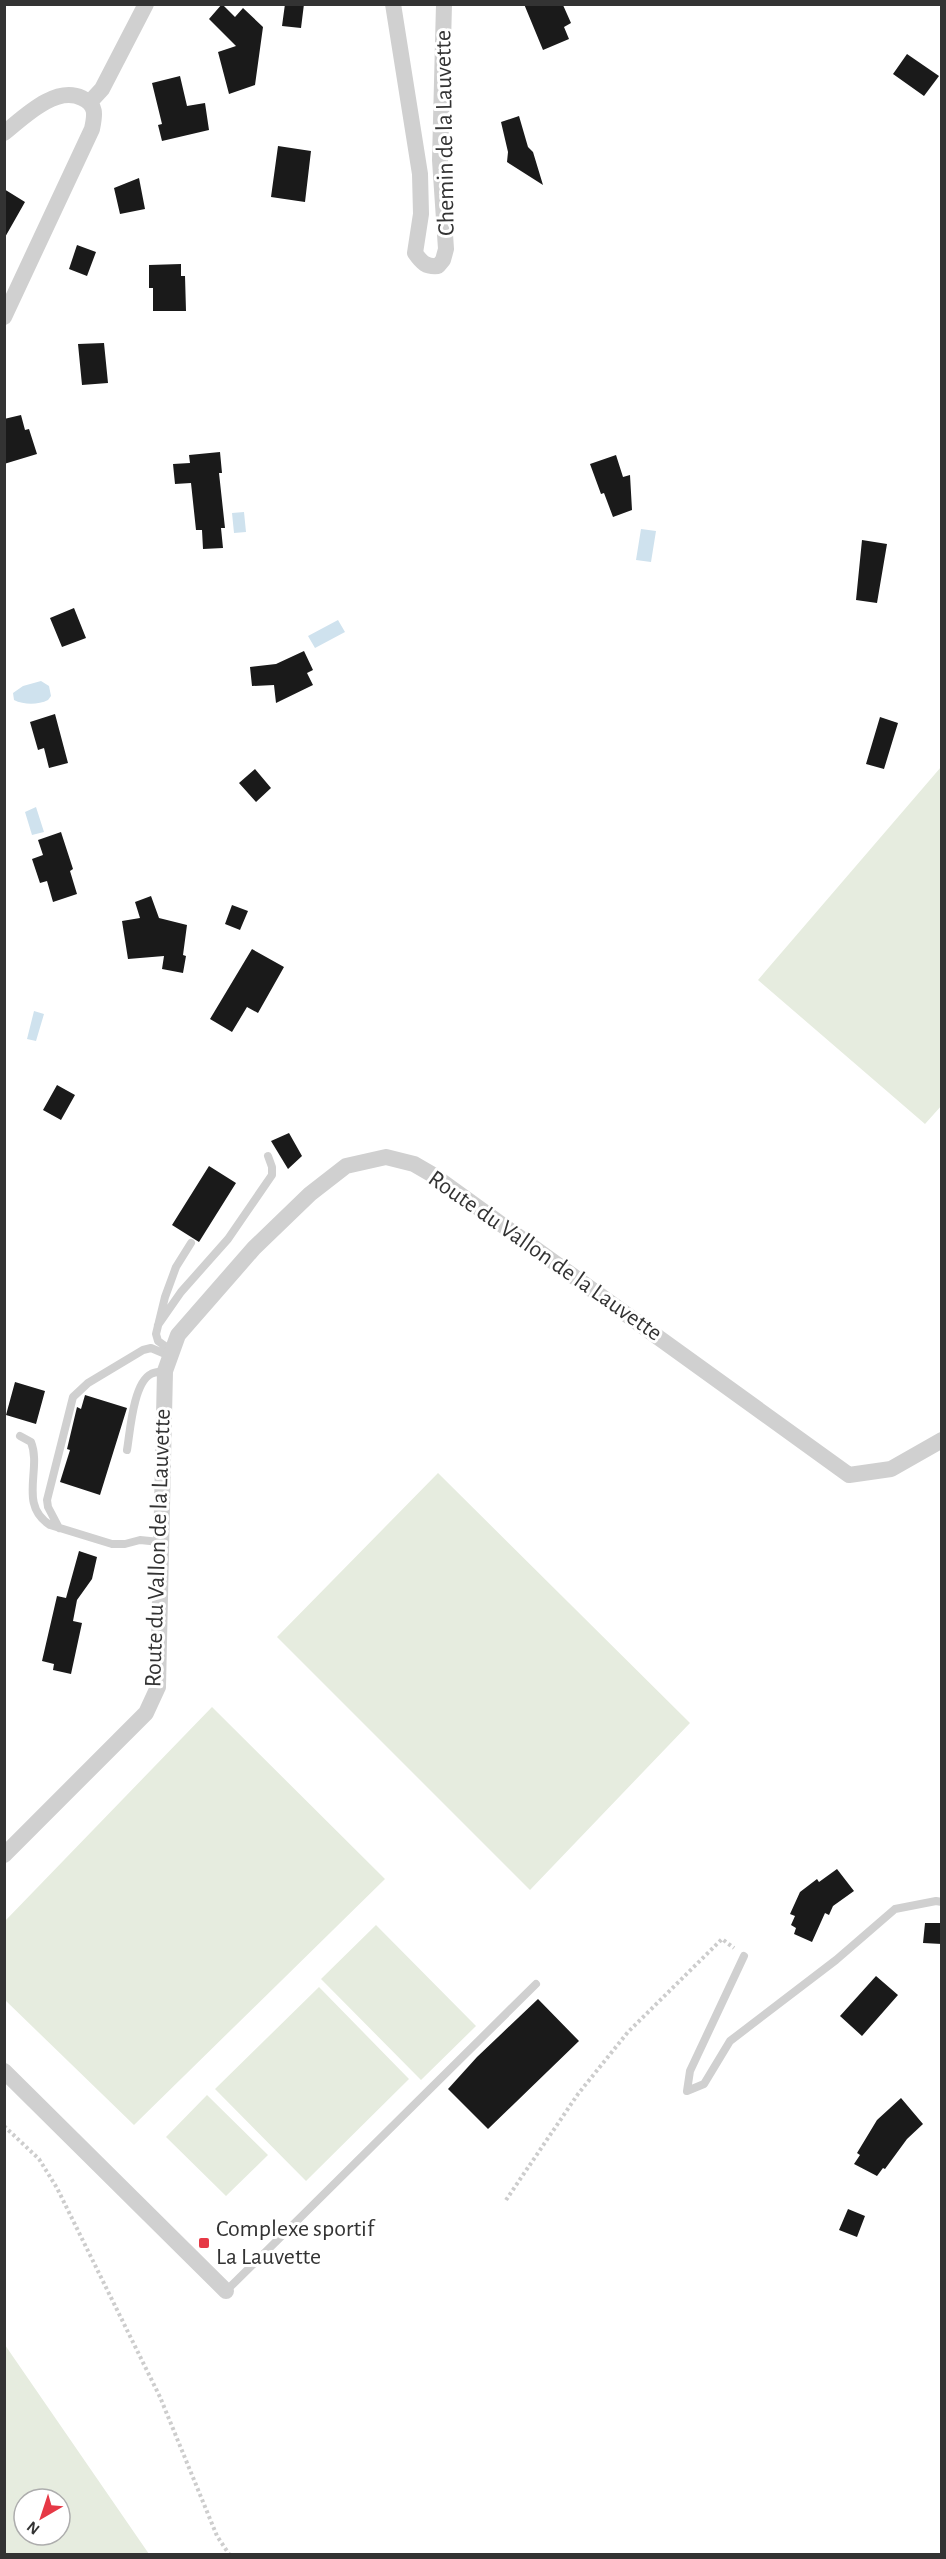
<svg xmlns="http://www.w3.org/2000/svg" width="946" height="2559" font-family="'Alegreya Sans',sans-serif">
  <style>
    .green { fill: #e6ecdf; fill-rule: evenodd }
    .water { fill: #cfe2ee }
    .building { fill: #1a1a1a }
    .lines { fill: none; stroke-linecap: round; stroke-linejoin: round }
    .path { stroke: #cdcdcd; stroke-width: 4; stroke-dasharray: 3 3; stroke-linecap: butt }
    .lane { stroke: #d0d0d0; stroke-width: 8 }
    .street { stroke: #d0d0d0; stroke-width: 16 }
    .poi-dot { fill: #e63946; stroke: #fff; stroke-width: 2 }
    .labels { text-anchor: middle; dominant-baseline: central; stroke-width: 6; stroke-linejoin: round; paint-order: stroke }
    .street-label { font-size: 24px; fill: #333; stroke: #fff }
    .poi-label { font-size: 24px; fill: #333; stroke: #fff; text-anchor: start }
  </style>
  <rect width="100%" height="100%" fill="#fff"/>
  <!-- green -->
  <path class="green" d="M 941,767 L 942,1105 L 925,1124 L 758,980 Z
    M 438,1473 L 690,1723 L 530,1890 L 277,1637 Z
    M 212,1707 L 385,1879 L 134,2125 L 5,2000 L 5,1921 Z
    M 376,1925 L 476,2026 L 421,2080 L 321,1979 Z
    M 319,1987 L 409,2079 L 306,2181 L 215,2089 Z
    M 207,2095 L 268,2155 L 226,2196 L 166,2137 Z
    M 5,2345 L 149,2554 L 5,2554 ZM 24,2499 L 60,2499 L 60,2535 L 24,2535 Z"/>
  <!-- water -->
  <path class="water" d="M 244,512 L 246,532 L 234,533 L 232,513 Z
    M 641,529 L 656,531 L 651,562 L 636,560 Z
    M 338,620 L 345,632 L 315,648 L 308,636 Z
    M 41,681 L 49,686 L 51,696 L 48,700 C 38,705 24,705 14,700 L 13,693 L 23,686 Z
    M 36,807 L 44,832 L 32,835 L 25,812 Z
    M 34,1011 L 44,1014 L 36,1041 L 27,1039 Z"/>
  <!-- building -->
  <path class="building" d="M 222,4 L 235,17 L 243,8 L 263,27 L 255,85 L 229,94 L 218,52 L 236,46 L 209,19 Z
    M 285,4 L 304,4 L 301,28 L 282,26 Z
    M 524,4 L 563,5 L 571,23 L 564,27 L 569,39 L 543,50 Z
    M 907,54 L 939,76 L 924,96 L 893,74 Z
    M 180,76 L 187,106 L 205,103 L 209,130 L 162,141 L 158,125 L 162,124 L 152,83 Z
    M 519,116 L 528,147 L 533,152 L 543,185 L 507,162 L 508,152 L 501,122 Z
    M 278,146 L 311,151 L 305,202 L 271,197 Z
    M 139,178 L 145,209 L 120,214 L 114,188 Z
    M 4,189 L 25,202 L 4,239 Z
    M 77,245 L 96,252 L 87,276 L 69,269 Z
    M 181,264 L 181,276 L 185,276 L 186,311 L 153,311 L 153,288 L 149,288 L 149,265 Z
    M 104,343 L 108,383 L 82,385 L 78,344 Z
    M 21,415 L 25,430 L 29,429 L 37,454 L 4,464 L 4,419 Z
    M 220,452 L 222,473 L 219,473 L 225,528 L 221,528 L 223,548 L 203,549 L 202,530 L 196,530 L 191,483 L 175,484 L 173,464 L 190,463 L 189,455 Z
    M 616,455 L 623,477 L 630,475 L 632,510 L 613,517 L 604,493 L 601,494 L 590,464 Z
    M 862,540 L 887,544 L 877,603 L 856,600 Z
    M 74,608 L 86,638 L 62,647 L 50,618 Z
    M 304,651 L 313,670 L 307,673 L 313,685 L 276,703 L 274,685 L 252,686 L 250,667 L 276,664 Z
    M 55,714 L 68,763 L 49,768 L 44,748 L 38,750 L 30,722 Z
    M 880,717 L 898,723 L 884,769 L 866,764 Z
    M 255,769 L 271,788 L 256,802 L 239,783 Z
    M 61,832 L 73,869 L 70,871 L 77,894 L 53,902 L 47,881 L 40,883 L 32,859 L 43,855 L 38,840 Z
    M 151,896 L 159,918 L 187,925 L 183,955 L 186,956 L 183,973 L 162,969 L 164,956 L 128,959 L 122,921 L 140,918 L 135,902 Z
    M 232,905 L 248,911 L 240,930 L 225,924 Z
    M 252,949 L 284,967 L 258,1013 L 247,1007 L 232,1032 L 210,1019 Z
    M 57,1085 L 75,1095 L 61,1120 L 43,1110 Z
    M 289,1133 L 302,1156 L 288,1169 L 271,1141 Z
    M 209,1166 L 236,1183 L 199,1242 L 172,1225 Z
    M 15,1382 L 45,1391 L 36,1424 L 6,1415 Z
    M 85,1395 L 127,1408 L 100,1495 L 60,1482 L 70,1450 L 67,1449 L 77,1407 L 81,1409 Z
    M 79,1551 L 97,1557 L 92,1579 L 77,1600 L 73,1621 L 82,1623 L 71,1674 L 53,1670 L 54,1664 L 42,1661 L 57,1596 L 66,1598 Z
    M 837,1869 L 854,1891 L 833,1906 L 829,1915 L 825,1913 L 812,1942 L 794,1934 L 796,1928 L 791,1925 L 795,1916 L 790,1914 L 800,1892 L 817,1879 L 819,1882 Z
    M 925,1923 L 942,1923 L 942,1944 L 923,1943 Z
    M 876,1976 L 898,1995 L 862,2036 L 840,2016 Z
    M 538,1999 L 579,2041 L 488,2129 L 448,2089 L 477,2057 Z
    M 901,2098 L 923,2124 L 907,2139 L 885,2169 L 883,2168 L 877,2176 L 854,2164 L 860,2155 L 857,2153 L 877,2120 Z
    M 848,2209 L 865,2216 L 857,2237 L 839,2230 Z"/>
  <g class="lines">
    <!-- path -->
    <path class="path" d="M 4,2126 L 39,2159 L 57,2188 L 160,2397 L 217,2536 L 229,2554
      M 506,2200 L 578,2094 L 628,2032 L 722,1939 L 734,1948"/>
    <!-- lane -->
    <path class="lane" d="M 158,1325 L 181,1292 L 228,1239 L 272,1175 L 272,1167 L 268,1156
      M 172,1351 L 158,1341 L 156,1334 L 165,1297 L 176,1267 L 191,1243
      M 20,1436 L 31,1442 C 42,1469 18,1505 50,1525 L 112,1544 L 125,1544 L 140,1540 L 160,1542
      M 127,1450 C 130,1433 133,1383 151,1374 C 154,1372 160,1372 165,1371
      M 59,1528 L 48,1507 L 47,1500 L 73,1397 L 88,1383 L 143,1350 L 151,1348 L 170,1356
      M 744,1956 L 690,2071 L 687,2091 L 704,2084 L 730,2041 L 836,1960 L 895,1909 L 936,1901 L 942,1902
      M 226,2291 L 536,1984"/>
    <!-- street -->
    <path class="street" d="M 393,4 L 420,174 L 421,214 L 415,253 C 422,263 426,267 438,266 L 443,260 L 446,249 L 440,160 L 444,4
      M 90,102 L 102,89 L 146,4
      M 4,133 C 23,118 55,85 82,98 C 97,105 95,115 92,129 L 4,317
      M 4,1855 L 146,1713 L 158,1687 L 165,1371 L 178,1335 L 254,1248 L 310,1194 L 346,1166 L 386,1157 L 414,1164 L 433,1175 L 849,1475 L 891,1469 L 942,1440
      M 4,2071 L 226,2291"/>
  </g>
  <!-- markers -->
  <rect class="poi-dot" x="198" y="2237" width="12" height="12" rx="3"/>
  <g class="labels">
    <!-- street labels -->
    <g class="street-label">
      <text transform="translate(445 133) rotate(-91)">Chemin de la Lauvette</text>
      <text transform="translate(545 1256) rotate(35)">Route du Vallon de la Lauvette</text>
      <text transform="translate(158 1548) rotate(-88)">Route du Vallon de la Lauvette</text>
    </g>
    <!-- poi labels -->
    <g class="poi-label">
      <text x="216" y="2229">Complexe sportif<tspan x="216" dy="28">La Lauvette</tspan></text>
    </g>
  </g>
  <!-- border -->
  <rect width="946" height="2559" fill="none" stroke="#333333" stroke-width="12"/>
  <!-- north arrow -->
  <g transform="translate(42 2517) rotate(219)"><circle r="28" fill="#ffffff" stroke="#adadad" stroke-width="1.5"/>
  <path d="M0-4.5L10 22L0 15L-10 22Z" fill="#e63946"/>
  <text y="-9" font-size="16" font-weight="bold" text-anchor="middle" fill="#333333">N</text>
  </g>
</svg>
